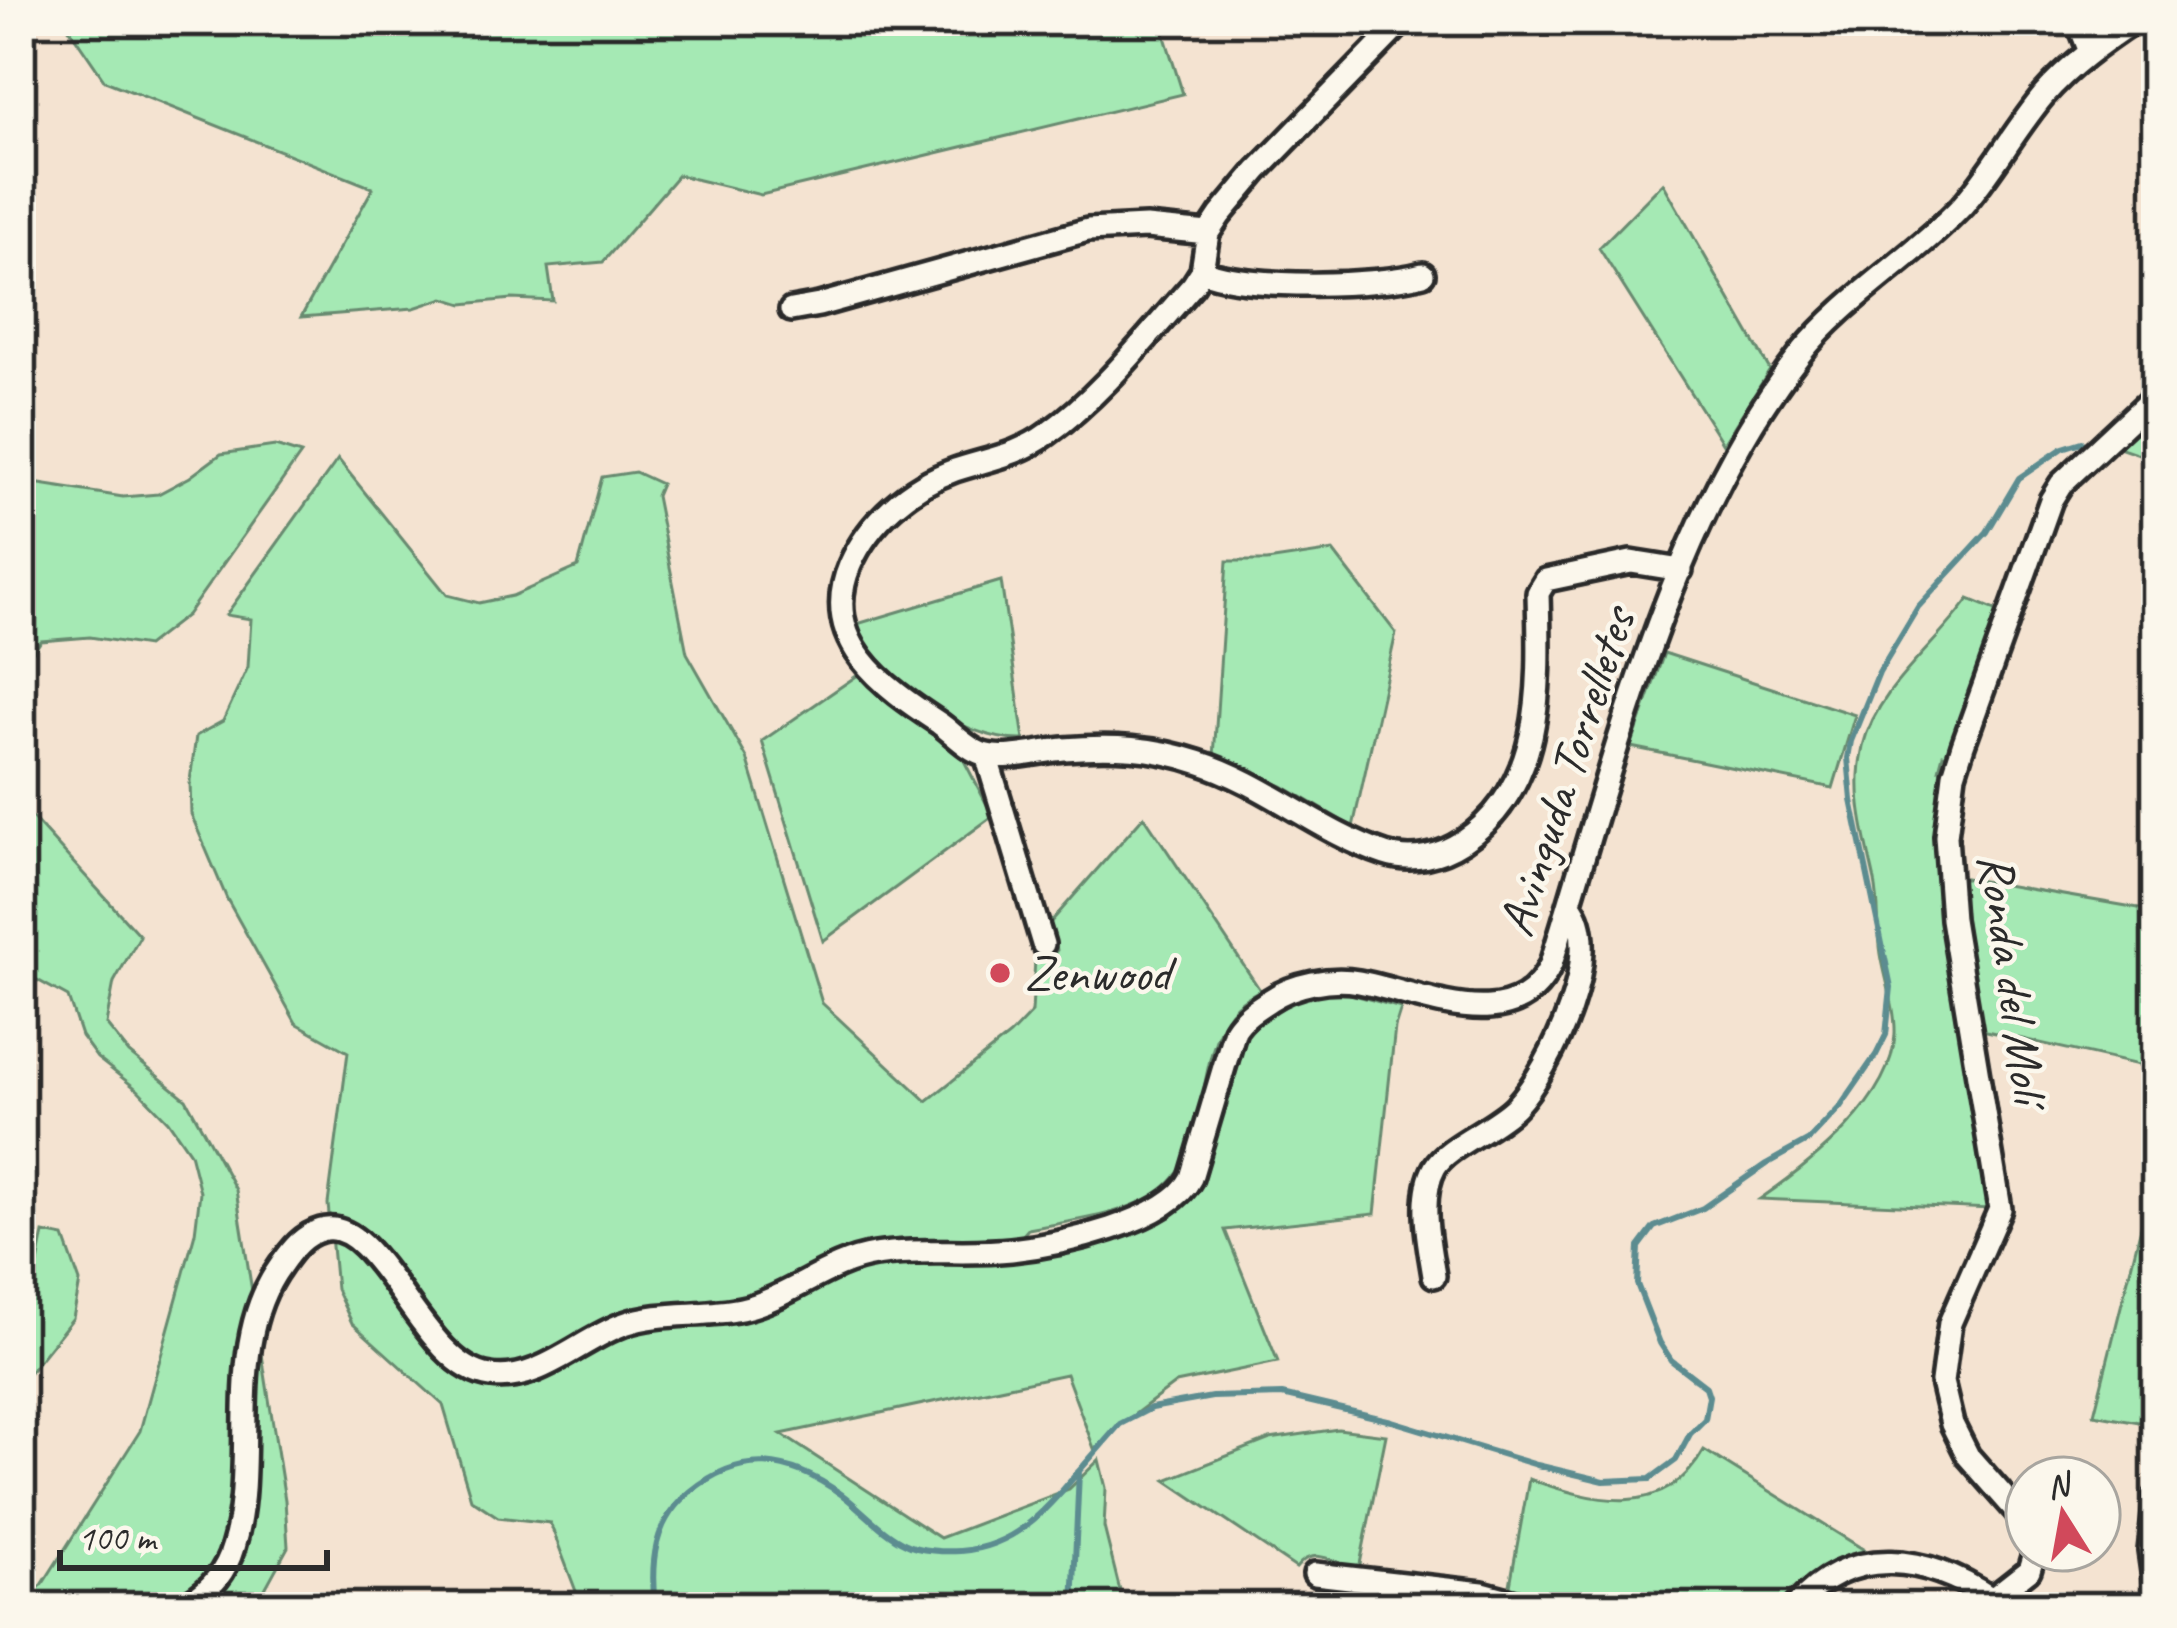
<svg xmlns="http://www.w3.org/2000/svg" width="2177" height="1628" font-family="Caveat,sans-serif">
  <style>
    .green { fill: #a5e9b4; stroke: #688a70; stroke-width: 3 }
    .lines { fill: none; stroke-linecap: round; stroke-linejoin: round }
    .stream { stroke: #5b8c90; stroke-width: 6 }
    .street-casing { stroke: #2b2b2b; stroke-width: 30 }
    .street { stroke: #fbf7ec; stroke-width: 21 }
    .poi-dot { fill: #d1495b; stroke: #fbf7ec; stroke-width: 4.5 }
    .labels { text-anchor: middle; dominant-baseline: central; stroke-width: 9; stroke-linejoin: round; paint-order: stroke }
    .street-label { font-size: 51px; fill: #2b2b2b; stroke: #fbf7ec }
    .poi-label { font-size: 51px; fill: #2b2b2b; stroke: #fbf7ec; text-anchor: start }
  </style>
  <rect width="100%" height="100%" fill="#f4e3d1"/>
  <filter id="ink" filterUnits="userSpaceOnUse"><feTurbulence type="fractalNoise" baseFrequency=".00833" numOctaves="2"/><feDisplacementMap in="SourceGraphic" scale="24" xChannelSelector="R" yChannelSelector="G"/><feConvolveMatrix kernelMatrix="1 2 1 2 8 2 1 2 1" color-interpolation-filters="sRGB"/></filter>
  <g filter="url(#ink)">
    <!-- green -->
    <path class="green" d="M 64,21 L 1160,21 L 1183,94 L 761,195 L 678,175 L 603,262 L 548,267 L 553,301 L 512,299 L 463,304 L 444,298 L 414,308 L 301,317 L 373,188 L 105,81 Z
      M 1663,183 L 1770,370 L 1723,444 L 1599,248 Z
      M 2156,408 L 2156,460 L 2113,445 Z
      M 275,446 L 301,454 L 187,615 L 147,646 L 90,637 L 41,641 L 21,668 L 21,481 L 123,497 L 158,494 L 190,477 L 221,454 Z
      M 338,459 L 447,595 L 479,603 L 512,596 L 578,567 L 602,477 L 635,472 L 661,484 L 656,496 L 687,653 L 747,758 L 822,1003 L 927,1101 L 1010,1035 L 1032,1012 L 1035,959 L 1051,958 L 1057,950 L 1050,923 L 1144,816 L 1260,990 C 1250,996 1238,1002 1231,1012 C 1193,1060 1212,1153 1161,1190 C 1126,1216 1069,1221 1028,1229 L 1021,1237 L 1023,1256 L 1144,1227 L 1184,1205 L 1209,1163 L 1244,1040 L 1261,1020 L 1292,1002 L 1321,993 L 1351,994 L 1401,1008 L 1395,1027 L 1375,1214 L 1225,1230 L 1278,1362 L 1176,1383 L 1115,1429 L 1095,1451 L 1066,1374 L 781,1434 L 940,1538 L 1069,1489 L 1099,1460 L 1106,1488 L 1104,1527 L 1124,1607 L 582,1607 L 550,1523 L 498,1517 L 471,1499 L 443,1405 L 352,1323 L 336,1289 L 328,1204 L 348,1052 L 296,1023 L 227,899 L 191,814 L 190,781 L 196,736 L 223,721 L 248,667 L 251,619 L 226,615 Z
      M 1333,551 L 1396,633 L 1353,827 L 1283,786 L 1214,757 L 1227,561 L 1267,561 Z
      M 1001,581 L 1024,740 C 966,742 872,680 857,624 Z
      M 1969,599 L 2001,612 L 1948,755 L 1943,754 L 1939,769 L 1944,772 L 1936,827 L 1943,920 L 1991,1209 L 1760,1199 C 1811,1164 1892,1100 1895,1034 C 1896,1009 1885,979 1881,954 C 1877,929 1880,905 1875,881 C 1865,835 1852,793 1863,746 C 1877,688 1935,647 1969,599 Z
      M 1664,653 L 1855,715 L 1833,788 L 1631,747 Z
      M 858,675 L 899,711 L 960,753 L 993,816 L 823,941 L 762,741 Z
      M 21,805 L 140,936 L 114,982 L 106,1024 L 129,1053 L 186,1099 L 236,1190 L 285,1500 L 288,1547 L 255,1607 L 21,1607 L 21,1600 L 42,1585 L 140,1431 L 195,1233 L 200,1192 L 190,1153 L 168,1121 L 138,1090 L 97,1058 L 81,1036 L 68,997 L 21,971 Z
      M 1959,877 L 2156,911 L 2156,1069 L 1982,1030 Z
      M 2156,1167 L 2156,1425 L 2094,1414 Z
      M 44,1233 L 64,1237 L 80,1282 L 73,1318 L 21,1383 L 21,1285 L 34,1284 Z
      M 1338,1429 L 1386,1435 L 1359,1569 C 1335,1565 1315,1543 1296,1568 L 1166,1480 L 1270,1439 Z
      M 1704,1450 L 1866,1551 C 1831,1557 1803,1574 1787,1607 L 1559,1607 L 1509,1591 L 1529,1479 C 1593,1501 1664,1522 1704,1450 Z"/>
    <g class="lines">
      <!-- stream -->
      <path class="stream" d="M 2145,426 L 2156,426
        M 655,1607 C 650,1563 653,1521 691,1491 C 741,1450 789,1457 841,1494 C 862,1509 882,1533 906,1544 C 919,1551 946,1552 960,1551 C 1014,1547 1046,1511 1078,1472
        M 1073,1607 L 1079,1471 L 1120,1424 L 1151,1408 L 1212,1397 L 1282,1395 L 1392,1421 L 1537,1465 L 1604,1481 L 1650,1479 L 1676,1460 L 1690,1434 L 1705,1419 L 1709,1396 L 1706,1387 L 1671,1360 L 1660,1343 L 1637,1284 L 1639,1247 L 1654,1227 L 1703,1208 L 1766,1164 L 1809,1140 L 1840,1107 L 1876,1055 L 1886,1035 L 1891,987 L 1852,800 L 1848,758 L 1851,741 L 1879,672 L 1918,607 L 1987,532 L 2019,478 L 2063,448 L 2082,442"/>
      <!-- street casing -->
      <g class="street-casing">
        <path id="street" d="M 1403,21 L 1257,171 L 1220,215 L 1208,233 L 1202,271 L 1193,285 C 1148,335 1102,395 1047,434 C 1019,455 988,459 955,470 C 910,486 869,521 850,565 C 818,641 884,687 939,723 C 952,732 967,749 983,754 C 1006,761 1040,751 1064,749 C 1112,745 1153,747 1198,762 C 1265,783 1319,832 1385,854 C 1412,863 1440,856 1463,841 C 1546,786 1540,682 1538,593 L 1546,580 L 1631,562 L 1681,570
          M 2078,21 L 2090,52
          M 1202,271 C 1247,289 1375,287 1423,274
          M 791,310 L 819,305 L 1088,230 L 1146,227 L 1208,233
          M 986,755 L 1043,944
          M 1434,1276 C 1429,1244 1418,1197 1435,1167 C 1447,1146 1495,1128 1516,1106 C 1551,1069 1607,950 1570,905
          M 2156,1497 L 2150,1551 L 2156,1592
          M 2027,1523 L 1968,1456 L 1952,1424 L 1942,1382 L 1950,1323 L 2000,1209 L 1952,919 L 1946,836 L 1954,774 L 1963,745 L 2051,500 L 2061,484 L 2156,395
          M 1315,1574 L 1482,1593 L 1534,1607
          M 1992,1599 L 2029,1570 L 2035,1550
          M 181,1607 C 203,1596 221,1579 230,1556 C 263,1468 220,1348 281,1265 C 292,1249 303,1235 321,1230 C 379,1213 421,1368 491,1376 C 539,1383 581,1339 624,1324 C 660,1311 703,1317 741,1309 C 788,1299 827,1262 875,1255 C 920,1248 966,1255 1011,1250 C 1058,1245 1169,1222 1191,1178 L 1235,1030 C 1243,1017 1256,1009 1270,1000 C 1294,984 1330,977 1359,982 C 1421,993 1516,1042 1551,964 C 1613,765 1671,518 1801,353 C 1845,298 1913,258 1962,206 C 1992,172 2014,131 2043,96 C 2069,66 2101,43 2134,21
          M 1795,1607 C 1852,1542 1928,1556 1992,1599"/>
      </g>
      <!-- street -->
      <use href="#street" class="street"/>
    </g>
  </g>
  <!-- markers -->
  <circle class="poi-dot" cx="1000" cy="973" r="12"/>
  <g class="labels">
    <!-- street labels -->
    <g class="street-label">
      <text transform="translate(1566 772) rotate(-72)">Avinguda Torrelletes</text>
      <text transform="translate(2013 978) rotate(82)">Ronda del Molí</text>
    </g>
    <!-- poi labels -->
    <g class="poi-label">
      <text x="1024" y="973">Zenwood</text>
    </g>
  </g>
  <!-- margin -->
  <rect width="2177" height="1628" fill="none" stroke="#fbf7ec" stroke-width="72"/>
  <rect x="36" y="36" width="2105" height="1556" fill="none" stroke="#2b2b2b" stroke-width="4.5" filter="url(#ink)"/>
  <!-- north arrow -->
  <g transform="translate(2063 1514) rotate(349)"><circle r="57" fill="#fbf7ec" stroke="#a8a59f" stroke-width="3"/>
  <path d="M0-9L21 45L0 30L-21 45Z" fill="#d1495b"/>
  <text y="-18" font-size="33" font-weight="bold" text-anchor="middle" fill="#2b2b2b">N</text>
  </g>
  <!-- scale -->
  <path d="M60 1550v18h267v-18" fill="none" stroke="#2b2b2b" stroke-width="6"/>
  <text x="78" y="1550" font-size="36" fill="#2b2b2b" stroke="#fbf7ec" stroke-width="9" paint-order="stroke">100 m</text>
</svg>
